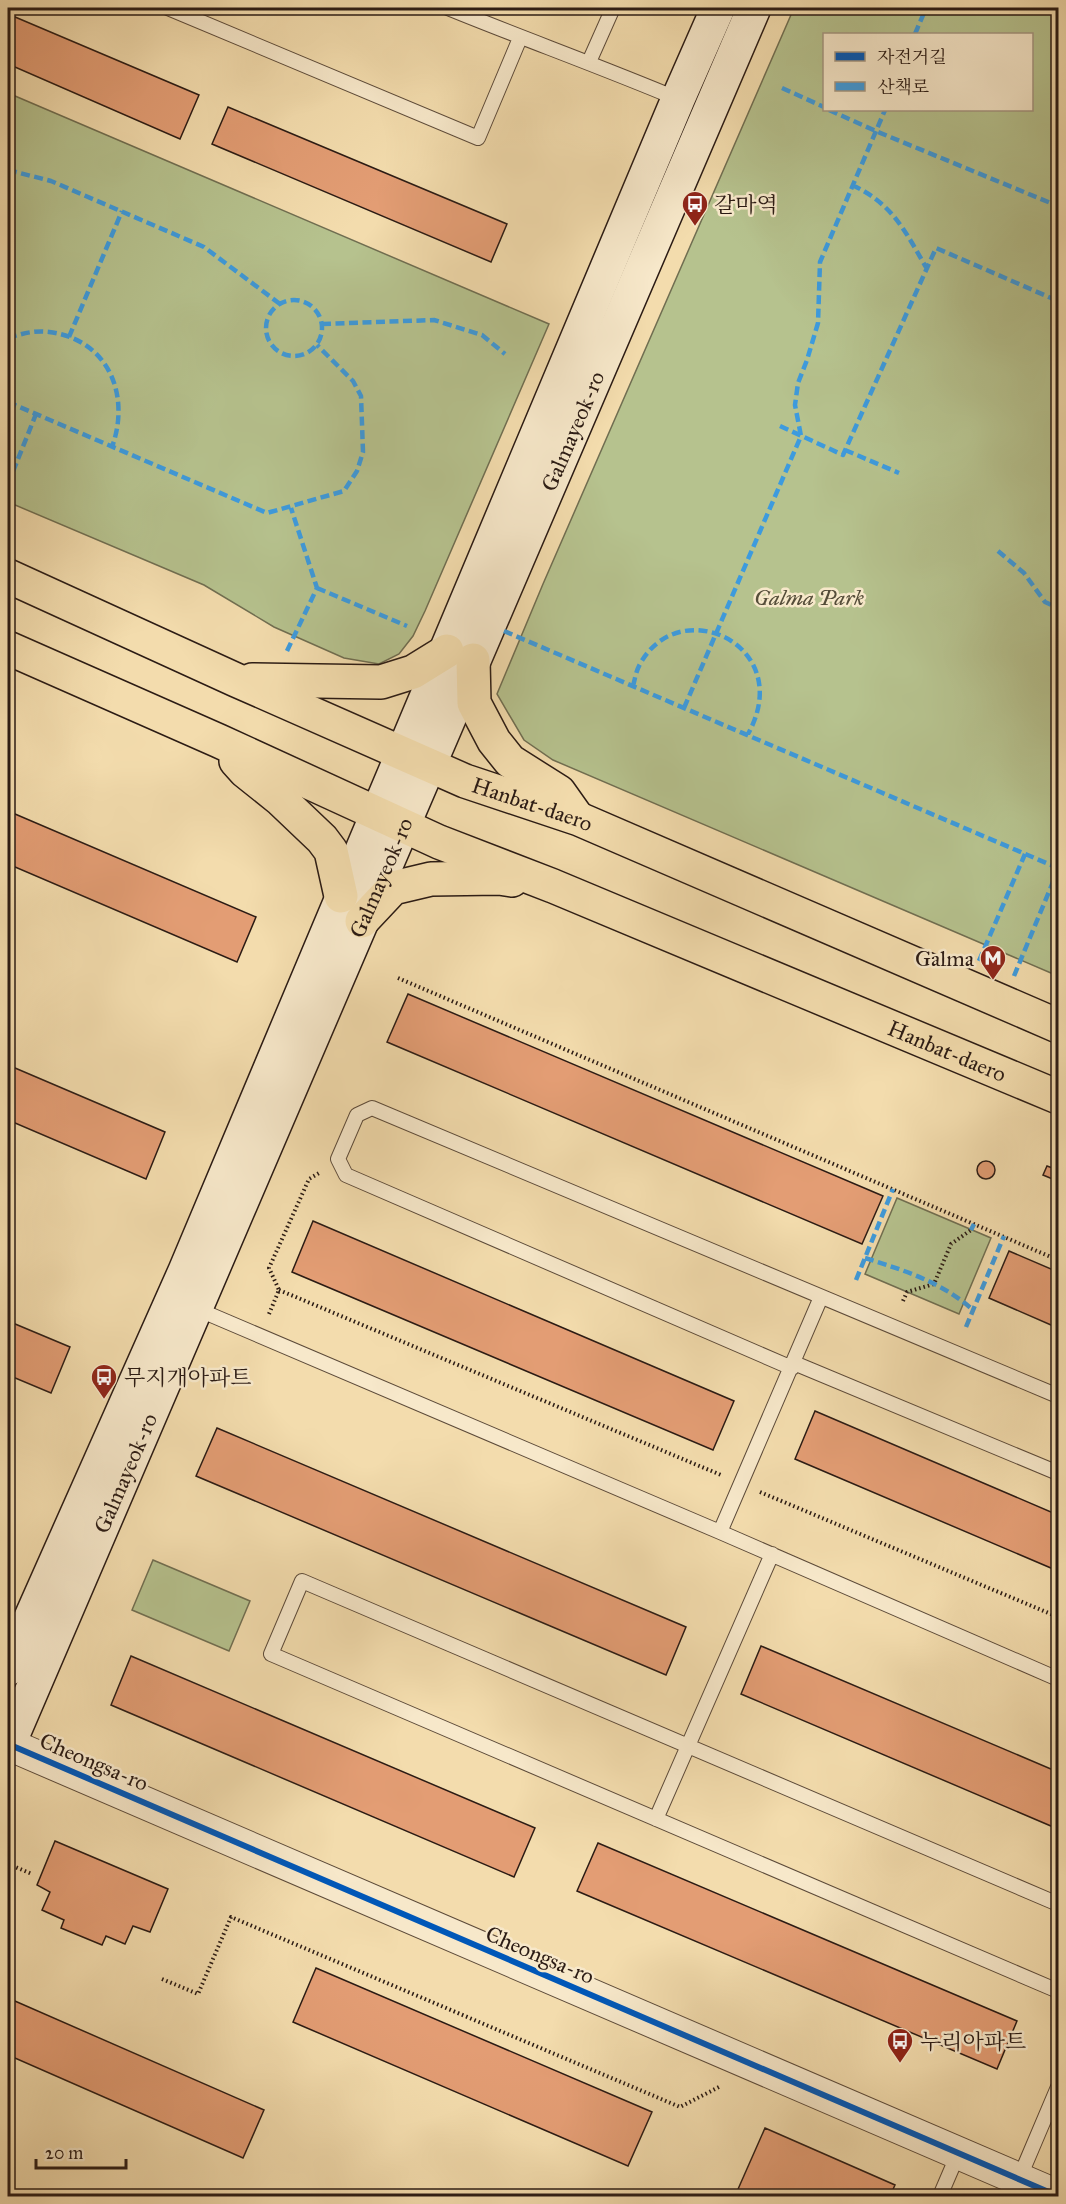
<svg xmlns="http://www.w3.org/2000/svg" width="1066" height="2204" font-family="'IM FELL Great Primer','Noto Serif KR',serif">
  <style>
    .green { fill: #b6c28e; stroke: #706e51; stroke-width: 1.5; fill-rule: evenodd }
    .building { fill: #e39d74; stroke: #2b1b14; stroke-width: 1.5 }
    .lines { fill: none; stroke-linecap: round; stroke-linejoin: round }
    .service-casing { stroke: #5d4b3a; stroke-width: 16 }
    .tertiary-casing { stroke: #5d4b3a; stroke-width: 34 }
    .secondary-casing { stroke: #2b1b14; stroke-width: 36 }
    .primary-casing { stroke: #2b1b14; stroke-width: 36 }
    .path { stroke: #2b1b14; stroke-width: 4; stroke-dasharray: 1.5 3; stroke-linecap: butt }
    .service { stroke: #f7e8ca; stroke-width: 14 }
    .tertiary { stroke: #f7e8ca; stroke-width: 32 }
    .secondary { stroke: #f7e8ca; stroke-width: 33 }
    .primary { stroke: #f3dcad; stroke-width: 33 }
    .quiet { stroke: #3d9bde; stroke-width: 4.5; stroke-dasharray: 9 4.5; stroke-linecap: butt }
    .cycleway-casing { stroke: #f7e8ca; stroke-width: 10 }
    .cycleway { stroke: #0057b8; stroke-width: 6 }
    .labels { text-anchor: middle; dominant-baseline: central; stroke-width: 5; stroke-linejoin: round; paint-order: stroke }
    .poi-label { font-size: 22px; fill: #2b1b14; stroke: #f7e8ca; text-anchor: start }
    .street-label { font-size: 22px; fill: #2b1b14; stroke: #f7e8ca }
    .park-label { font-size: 22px; font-style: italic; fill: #554d39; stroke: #f7e8ca }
  </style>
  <rect width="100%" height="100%" fill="#f3dcad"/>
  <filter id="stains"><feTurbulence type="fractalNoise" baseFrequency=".00333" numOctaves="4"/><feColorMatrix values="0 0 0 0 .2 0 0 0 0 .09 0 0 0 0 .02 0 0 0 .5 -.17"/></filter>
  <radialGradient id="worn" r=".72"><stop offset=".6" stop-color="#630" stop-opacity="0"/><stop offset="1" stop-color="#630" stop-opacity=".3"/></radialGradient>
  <!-- green -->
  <path class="green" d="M 794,8 L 1058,8 L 1058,976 L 553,760 L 524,740 L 497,694 L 543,584 ZM 824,34 L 1032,34 L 1032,110 L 824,110 Z
    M 8,93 L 549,324 L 425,611 L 413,636 L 399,654 L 379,664 L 344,658 L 274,627 L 204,585 L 8,502 Z
    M 897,1198 L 991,1238 L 959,1314 L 865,1274 Z
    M 153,1560 L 250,1601 L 229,1651 L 132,1610 Z"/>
  <!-- building -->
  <path class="building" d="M 8,14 L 199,95 L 180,139 L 8,64 Z
    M 228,107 L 507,224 L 491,262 L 212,144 Z
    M 8,811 L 256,917 L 237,962 L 8,864 Z
    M 408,994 L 883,1196 L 862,1244 L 387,1042 Z
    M 8,1065 L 165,1132 L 146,1179 L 8,1120 Z
    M977 1170a9 9 0 1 1 18 0a9 9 0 1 1-18 0Z
    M 1047,1166 L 1058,1170 L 1055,1180 L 1043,1175 Z
    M 313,1221 L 734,1401 L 713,1450 L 292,1272 Z
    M 1009,1251 L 1058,1272 L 1058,1328 L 989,1298 Z
    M 8,1321 L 70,1347 L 51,1393 L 8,1375 Z
    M 815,1411 L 1058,1515 L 1058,1571 L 795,1459 Z
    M 217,1428 L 686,1627 L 666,1675 L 196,1476 Z
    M 761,1646 L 1058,1772 L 1058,1829 L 741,1694 Z
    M 131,1656 L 535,1828 L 514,1877 L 111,1705 Z
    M 55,1841 L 168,1889 L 150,1932 L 133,1926 L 125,1944 L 106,1936 L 102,1945 L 61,1928 L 64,1920 L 42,1910 L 50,1892 L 37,1885 Z
    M 598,1843 L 1017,2021 L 997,2069 L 577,1891 Z
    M 316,1968 L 652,2112 L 628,2166 L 293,2022 Z
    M 8,1998 L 264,2110 L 243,2158 L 8,2055 Z
    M 765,2128 L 895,2185 L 890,2196 L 735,2196 Z"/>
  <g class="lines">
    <!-- service casing -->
    <g class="service-casing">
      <path id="service" d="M 168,8 L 478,138 L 520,38
        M 448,8 C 524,39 602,67 678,99
        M 589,62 L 613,8
        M 197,1309 L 720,1532 L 1058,1679
        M 794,1363 L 1058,1473
        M 792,1368 L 346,1175 L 338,1159 L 357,1115 L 372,1108 L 1058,1396
        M 720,1532 L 821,1297
        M 656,1819 L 772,1554
        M 1058,1904 L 302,1581 L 271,1654 L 1058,1991
        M 1019,2179 L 1058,2087
        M 940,2196 L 958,2154"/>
    </g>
    <!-- tertiary casing -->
    <g class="tertiary-casing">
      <path id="tertiary" d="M 8,1744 L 1058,2196"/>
    </g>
    <!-- secondary casing -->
    <g class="secondary-casing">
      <g id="secondary">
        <path d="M 8,1669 L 185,1271 L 678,99 L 718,8"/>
        <path id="s1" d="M 8,1746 L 754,8"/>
      </g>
    </g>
    <!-- primary casing -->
    <g class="primary-casing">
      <g id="primary">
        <path id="s2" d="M 8,576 L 236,680 L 465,781 L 579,819 L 1058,1026"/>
        <path id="s3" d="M 8,648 L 219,741 L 439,842 L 553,886 L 1058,1097"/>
        <path d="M 473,660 L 474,703 L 494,741 L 510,761 L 559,792 L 576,816"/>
        <path d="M 252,680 L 381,682 L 413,672 L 447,651"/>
        <path d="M 236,761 L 245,771 L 280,799 L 322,839 L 331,851 L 341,896"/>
        <path d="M 362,921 L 393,888 L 431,879 L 499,878 L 512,880"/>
      </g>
    </g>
    <!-- path -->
    <path class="path" d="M 398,978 L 1058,1260
      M 279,1290 L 721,1475
      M 903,1301 L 907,1292 L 934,1284 L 951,1244 L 971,1230
      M 269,1314 L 279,1290 L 269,1268 L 309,1179 L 321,1172
      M 760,1492 L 1058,1617
      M 8,1864 L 32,1874
      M 162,1979 L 198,1994 L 231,1917 L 680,2107 L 721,2086"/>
    <!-- service -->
    <use href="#service" class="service"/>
    <!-- tertiary -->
    <use href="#tertiary" class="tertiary"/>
    <!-- secondary -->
    <use href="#secondary" class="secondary"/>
    <!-- primary -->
    <use href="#primary" class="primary"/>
    <!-- quiet -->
    <path class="quiet" d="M 915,34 L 926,8
      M 782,88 L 824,107
      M 829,110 L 878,132 L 1058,206
      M 8,170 L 51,181 L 204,247 L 280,304
      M 852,185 C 893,204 905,231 927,269
      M266 328a28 28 0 1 1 56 0a28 28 0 1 1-56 0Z
      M 322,324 L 434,320 L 482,335 L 505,354
      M 69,337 L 122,211
      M 8,338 C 21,334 34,330 49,332 C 108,339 131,395 112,447
      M 8,402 L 267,513 L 344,491 L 357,471 L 363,452 L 361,396 L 353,381 L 317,345
      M 780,426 L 843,455 L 936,248 L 1058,301
      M 845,450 L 899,473
      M 8,484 L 36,414
      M 998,551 L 1024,573 L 1045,602 L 1058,608
      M 317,588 L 407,626
      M 504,631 L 1058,868
      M 287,651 L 317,588 L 291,508
      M 633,686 C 635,679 636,671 640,664 C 680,591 797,646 748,734
      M 684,708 L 801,436 L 795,405 L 798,383 L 807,360 L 818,323 L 820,262 L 885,110
      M 979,961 L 1025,854
      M 1014,976 L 1058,870
      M 971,1230 L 974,1224
      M 865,1258 C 903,1270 942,1282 973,1310
      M 856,1280 L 893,1189
      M 966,1327 L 1004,1236"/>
    <!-- cycleway casing -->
    <g class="cycleway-casing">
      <path id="cycleway" d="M 8,1744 L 1058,2196"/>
    </g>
    <!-- cycleway -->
    <use href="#cycleway" class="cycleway"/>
  </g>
  <!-- icons -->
  <defs>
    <g id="bus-pin" transform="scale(1.35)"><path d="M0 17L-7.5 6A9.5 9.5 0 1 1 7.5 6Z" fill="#8f2418" stroke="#f7e8ca"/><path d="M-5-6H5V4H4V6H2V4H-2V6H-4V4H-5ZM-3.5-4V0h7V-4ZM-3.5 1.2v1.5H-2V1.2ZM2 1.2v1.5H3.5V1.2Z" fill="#fff"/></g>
    <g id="metro-pin" transform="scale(1.35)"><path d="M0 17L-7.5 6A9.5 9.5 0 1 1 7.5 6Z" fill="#8f2418" stroke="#f7e8ca"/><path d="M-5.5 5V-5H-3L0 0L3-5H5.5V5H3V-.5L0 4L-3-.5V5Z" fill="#fff"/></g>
  </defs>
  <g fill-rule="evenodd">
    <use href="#bus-pin" x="695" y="204"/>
    <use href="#metro-pin" x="993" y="958"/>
    <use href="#bus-pin" x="104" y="1377"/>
    <use href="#bus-pin" x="900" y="2041"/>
  </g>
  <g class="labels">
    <!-- poi labels -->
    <g class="poi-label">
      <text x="714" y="204">갈마역</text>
      <text x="974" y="958" text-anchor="end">Galma</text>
      <text x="124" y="1377">무지개아파트</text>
      <text x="920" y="2041">누리아파트</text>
    </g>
    <!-- street labels -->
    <g class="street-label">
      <text stroke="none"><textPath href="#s1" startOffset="1431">Galmayeok-ro</textPath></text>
      <text stroke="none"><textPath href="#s2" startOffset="572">Hanbat-daero</textPath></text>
      <text stroke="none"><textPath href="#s1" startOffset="945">Galmayeok-ro</textPath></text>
      <text stroke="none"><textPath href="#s3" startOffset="1022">Hanbat-daero</textPath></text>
      <text stroke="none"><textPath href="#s1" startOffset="297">Galmayeok-ro</textPath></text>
      <text transform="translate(94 1762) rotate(23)">Cheongsa-ro</text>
      <text transform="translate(540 1955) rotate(23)">Cheongsa-ro</text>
    </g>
    <!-- park labels -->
    <g class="park-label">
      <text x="809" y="597">Galma Park</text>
    </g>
  </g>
  <!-- margin -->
  <rect width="1066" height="2204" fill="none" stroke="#f3dcad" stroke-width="30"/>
  <rect x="9" y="9" width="1048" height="2186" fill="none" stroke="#2b1b14" stroke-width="3"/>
  <rect x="15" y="15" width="1036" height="2174" fill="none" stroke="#2b1b14" stroke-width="1.5"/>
  <!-- legend -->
  <rect x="823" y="33" width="210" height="78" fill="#f7e8ca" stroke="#a59681" stroke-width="1.5"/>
  <rect x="835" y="52" width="30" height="9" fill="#0057b8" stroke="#a59681" stroke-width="1.5"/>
  <text x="877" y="63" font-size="18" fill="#2b1b14">자전거길</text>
  <rect x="835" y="82" width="30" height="9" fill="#3d9bde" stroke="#a59681" stroke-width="1.5"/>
  <text x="877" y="93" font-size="18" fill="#2b1b14">산책로</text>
  <!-- scale -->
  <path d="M36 2159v9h90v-9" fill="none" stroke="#2b1b14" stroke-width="3"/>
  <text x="45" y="2159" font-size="18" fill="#2b1b14" stroke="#f7e8ca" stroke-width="4.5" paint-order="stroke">20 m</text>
  <rect width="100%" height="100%" filter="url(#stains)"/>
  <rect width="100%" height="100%" fill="url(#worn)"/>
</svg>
